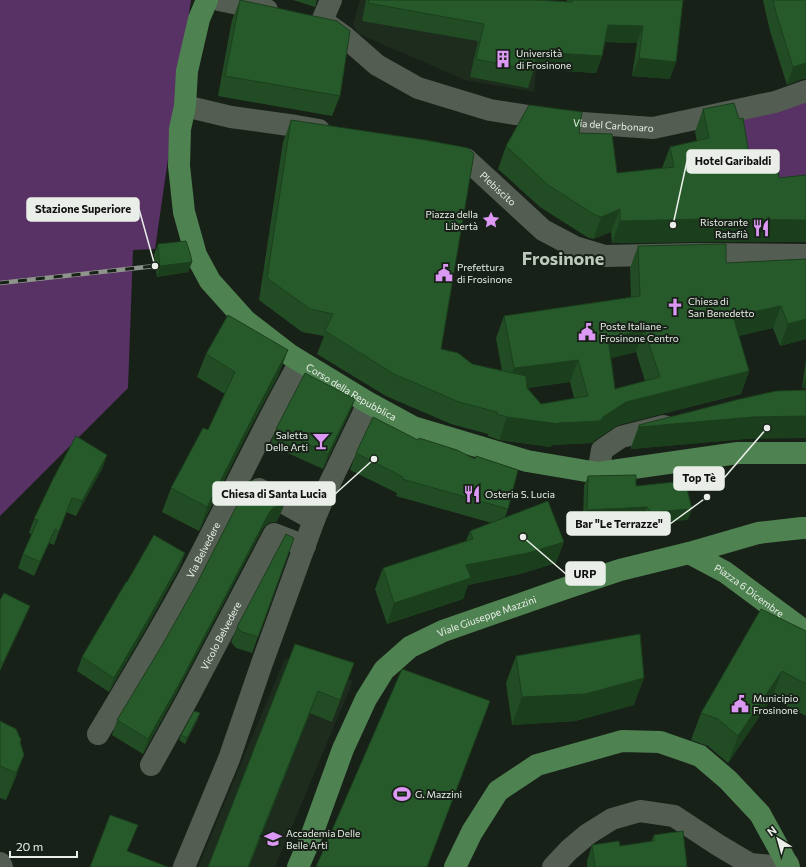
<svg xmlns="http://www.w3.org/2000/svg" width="806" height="867" font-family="Commissioner,sans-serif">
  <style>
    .built { fill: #1e2c1e }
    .forest { fill: #583265 }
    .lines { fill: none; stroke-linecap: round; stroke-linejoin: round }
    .minor { stroke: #535d52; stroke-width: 22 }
    .major { stroke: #4f8251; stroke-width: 22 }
    .rail-casing { stroke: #8e958d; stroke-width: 4.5 }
    .rail { stroke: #182118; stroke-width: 3; stroke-dasharray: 9; stroke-linecap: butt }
    .wall { fill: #224d24; fill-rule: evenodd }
    .shaded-wall { fill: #1b3f1d }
    .building { fill: #275a2a; stroke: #1b3f1d; fill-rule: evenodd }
    .labels { text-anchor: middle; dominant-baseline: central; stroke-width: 4; stroke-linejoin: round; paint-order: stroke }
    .poi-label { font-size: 10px; fill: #e9efe8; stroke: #182118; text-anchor: start }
    .street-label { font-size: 10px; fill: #e9efe8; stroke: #182118 }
    .town-label { font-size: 18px; font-weight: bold; fill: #becabe; stroke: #182118 }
    .leader { fill: none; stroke: #e9efe8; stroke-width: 1.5 }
    .callout-dot { fill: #e9efe8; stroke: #182118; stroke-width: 1.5 }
    .callout { fill: #e9efe8; stroke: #e9efe8; stroke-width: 1.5 }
    .callout-label { font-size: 11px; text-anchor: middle; font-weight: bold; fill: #111 }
  </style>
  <rect width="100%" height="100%" fill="#182118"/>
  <!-- built -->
  <path class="built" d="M 360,0 L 542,0 L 534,92 L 465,80 L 359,34 L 353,25 Z
    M 285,658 L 353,681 L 275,867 L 198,867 Z"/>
  <!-- forest -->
  <path class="forest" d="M 0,0 L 191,0 L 155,249 L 133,250 L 128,388 L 0,516 Z
    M 806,98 L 806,192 L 746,175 L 735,122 Z"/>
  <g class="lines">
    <!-- minor -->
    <g class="minor">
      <path d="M 219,0 L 267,10"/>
      <path d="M 322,21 L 331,0"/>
      <path id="s1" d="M 324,22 L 345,37 L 377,65 L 418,88 L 490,110 L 568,122 L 653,128 L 775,102 L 806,91"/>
      <path d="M 185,106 L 231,117 L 296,126 L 319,130"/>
      <path id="s2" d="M 445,155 L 466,159 L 543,230 L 575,247 L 605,256 L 695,254 L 806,255"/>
      <path d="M 598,473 L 602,450 L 621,437 L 664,426"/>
      <path d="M 259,489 L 314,520"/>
      <path id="s3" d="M 98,734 C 129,682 161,630 189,577 C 227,506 260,432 300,362"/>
      <path id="s4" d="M 151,765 L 188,698 L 274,534 L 305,546"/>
      <path d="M 0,863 L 2,867"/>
      <path d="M 184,867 L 229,759 L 261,666 L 314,520 L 327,489 L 363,414 L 367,402"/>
      <path d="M 553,867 L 569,850 L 588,834 L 612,819 L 640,811 L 674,816 L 718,845 L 750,864 L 772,866 L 788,864"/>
    </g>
    <!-- major -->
    <g class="major">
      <path id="s5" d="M 207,0 L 199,19 L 187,71 L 185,106 L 180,129 L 179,166 L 184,212 L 196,255 L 210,281 L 246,321 L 290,355 L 367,402 L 413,427 L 527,461 L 598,473 L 738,453 L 806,453"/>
      <path id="s6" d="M 689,553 L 725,572 L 806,632"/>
      <path id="s7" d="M 298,867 L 311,837 L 343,749 L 366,699 L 384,670 L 410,647 L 443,631 L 569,587 L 620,570 L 689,553 L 758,533 L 802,528 L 806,528"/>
      <path d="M 455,867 L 472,832 L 498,791 L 537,765 L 622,741 L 660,742 L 700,756 L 728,780 L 760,814 L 789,867"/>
    </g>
    <!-- rail casing -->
    <g class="rail-casing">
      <path id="rail" d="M 0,283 L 155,266"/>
    </g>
    <!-- rail -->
    <use href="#rail" class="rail"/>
  </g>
  <!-- wall -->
  <path class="wall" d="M 240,0 L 340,96 L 332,116 L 218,96 L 232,20 Z
    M 293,0 L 317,0 L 315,7 Z
    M 366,0 L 535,0 L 567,2 L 567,0 L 683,0 L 670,79 L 632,76 L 637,43 L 605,42 L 602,56 L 596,73 L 534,69 L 528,88 L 470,77 L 478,41 L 362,21 Z
    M 763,0 L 806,0 L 802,79 L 787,85 L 770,31 Z
    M 703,109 L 750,160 L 779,178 L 806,175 L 806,242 L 695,242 L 612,243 L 611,232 L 593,239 L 587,237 L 540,207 L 498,169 L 506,146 L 579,133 L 617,173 L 662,168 L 670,147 L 697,141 L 695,132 Z
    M 291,120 L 441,349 L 472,364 L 502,371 L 496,338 L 504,316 L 631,297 L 630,268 L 638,246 L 726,263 L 806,259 L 806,339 L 780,346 L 773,328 L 739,336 L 749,371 L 741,394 L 618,425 L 595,440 L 592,443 L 552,445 L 551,447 L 499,440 L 488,436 L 488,434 L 451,424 L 386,396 L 317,354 L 324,336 L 302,332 L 259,300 L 283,142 ZM 636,352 L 645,381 L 615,389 L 611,358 ZM 570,382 L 574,398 L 541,404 L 527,388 Z
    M 158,244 L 192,262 L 188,272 L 157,277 L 155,266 L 154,255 Z
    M 206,354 L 279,374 L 246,436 L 199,531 L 162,512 L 171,488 L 208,430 L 225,394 L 197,377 Z
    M 806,359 L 806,388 L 802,388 Z
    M 355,399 L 349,414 L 323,469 L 270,445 L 276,429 Z
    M 639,425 L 745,439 L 631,449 L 631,447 Z
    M 356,453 L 508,509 L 505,517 L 556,563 L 520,574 L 468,585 L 463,599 L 387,624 L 375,589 L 383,568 L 466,541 L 470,531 L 492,523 L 396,496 L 397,493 L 350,470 Z
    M 107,455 L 102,469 L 76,516 L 66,512 L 54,545 L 49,543 L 34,576 L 18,568 L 23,554 L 32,534 L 29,533 L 34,519 Z
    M 588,476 L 636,486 L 688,520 L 648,522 L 643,517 L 583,520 L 584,486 Z
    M 286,500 L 280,515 L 276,522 L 272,522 L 267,524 L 263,528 L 177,692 L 143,754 L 112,735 L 117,720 L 161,647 Z
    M 294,538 L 252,653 L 236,648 L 231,642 L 237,627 Z
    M 180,567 L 145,630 L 109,692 L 77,671 L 82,657 L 127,582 Z
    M 0,600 L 26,616 L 0,671 Z
    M 806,631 L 806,716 L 772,698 L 728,763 L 708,746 L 691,740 L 701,713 Z
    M 295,644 L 354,663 L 332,722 L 310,713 L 249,867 L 208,867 Z
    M 516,656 L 634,705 L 575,721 L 512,725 L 506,683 Z
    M 198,719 L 185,744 L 179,740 L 181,735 Z
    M 0,721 L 21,740 L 20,743 L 24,755 L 14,782 L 6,800 L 0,798 Z
    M 654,835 L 687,867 L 587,867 L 587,861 L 592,845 L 620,846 L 651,841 Z"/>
  <!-- shaded-wall -->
  <path class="shaded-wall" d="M 608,25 L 643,26 L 637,43 L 602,42 Z
    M 537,52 L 602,56 L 596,73 L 530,69 Z
    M 639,58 L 676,62 L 670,79 L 632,76 Z
    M 806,63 L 806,79 L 802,79 L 787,85 L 793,67 Z
    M 620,209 L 611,232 L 593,239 L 601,217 Z
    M 703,219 L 806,220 L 806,242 L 695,242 L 612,243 L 620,221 Z
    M 192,262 L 188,272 L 157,277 L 160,266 Z
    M 781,306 L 773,328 L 725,339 L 733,316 Z
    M 806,319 L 806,339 L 780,346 L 788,324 Z
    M 644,330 L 636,352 L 600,361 L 608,338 Z
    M 288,350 L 279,374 L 246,436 L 199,531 L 207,507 L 255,413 Z
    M 578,360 L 570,382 L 506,390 L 514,368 Z
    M 749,371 L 741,394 L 618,425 L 595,440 L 592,443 L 552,445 L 551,447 L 499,440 L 507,417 L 558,423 L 603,417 L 626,402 Z
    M 806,377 L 806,388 L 802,388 Z
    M 355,399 L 349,414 L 323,469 L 328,454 Z
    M 806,416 L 806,438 L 745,439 L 631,449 L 639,427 L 753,417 Z
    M 107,455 L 102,469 L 76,516 L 82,501 Z
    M 286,500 L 280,515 L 276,522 L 272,522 L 267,524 L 263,528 L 177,692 L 143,754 L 148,739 L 269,513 L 273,508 L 278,506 Z
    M 647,507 L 643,517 L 583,520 L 587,510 Z
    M 692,509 L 688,520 L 648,522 L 651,512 Z
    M 55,529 L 49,543 L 34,576 L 40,562 Z
    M 564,542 L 556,563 L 520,574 L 468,585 L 463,599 L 387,624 L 394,603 L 466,565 Z
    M 185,553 L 180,567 L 145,630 L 109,692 L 114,678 Z
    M 30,606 L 26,616 L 0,671 L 3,663 Z
    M 782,671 L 772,698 L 728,763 L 738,736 Z
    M 644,678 L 634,705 L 575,721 L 512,725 L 522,697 Z
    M 318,691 L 310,713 L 249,867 L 248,867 Z
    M 200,713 L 198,719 L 185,744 L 187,738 Z
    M 24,755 L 14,782 L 6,800 L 16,773 Z"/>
  <!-- building -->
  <path class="building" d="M 240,0 L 337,21 L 350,31 L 340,96 L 225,76 Z
    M 369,0 L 535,0 L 572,2 L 572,0 L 683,0 L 676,62 L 639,58 L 643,26 L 608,25 L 602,56 L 537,52 L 534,71 L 476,59 L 484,24 L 368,3 Z
    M 773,0 L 806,0 L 806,63 L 793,67 L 776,13 Z
    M 734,103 L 739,119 L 743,118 L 750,160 L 777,160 L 779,178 L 806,175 L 806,220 L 703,219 L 620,221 L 620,209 L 601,217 L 595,215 L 548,185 L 506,146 L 529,105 L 582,112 L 579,133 L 612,134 L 617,173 L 674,167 L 670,147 L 709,138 L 703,109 Z
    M 291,120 L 425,140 L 468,148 L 474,154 L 441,349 L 458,353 L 472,364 L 526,376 L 527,388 L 541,404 L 588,396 L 578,360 L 514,368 L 504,316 L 640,296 L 638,246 L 726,244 L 726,263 L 806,259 L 806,319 L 788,324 L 781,306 L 733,316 L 749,371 L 626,402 L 603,417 L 600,421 L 558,423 L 559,424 L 507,417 L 497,414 L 497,412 L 459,402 L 394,374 L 325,331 L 333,314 L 310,309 L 267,278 ZM 644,330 L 660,377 L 615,389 L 608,338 Z
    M 186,241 L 190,253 L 192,262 L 160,266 L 159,256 L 158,244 Z
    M 228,315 L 288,350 L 255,413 L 207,507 L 171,488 L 203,428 L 208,430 L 235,372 L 206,354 Z
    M 305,373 L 355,399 L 328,454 L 276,429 Z
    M 806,390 L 806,416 L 753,417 L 639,427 L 639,425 L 740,399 L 776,391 Z
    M 373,417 L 418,440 L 419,438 L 457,450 L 475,459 L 476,456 L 518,470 L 508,509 L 402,479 L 403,477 L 356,453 Z
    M 76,436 L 107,455 L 82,501 L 72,498 L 59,531 L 55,529 L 40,562 L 23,554 L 38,520 L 34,519 L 53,479 Z
    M 636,475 L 636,486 L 685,481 L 692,509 L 651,512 L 647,507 L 587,510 L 588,476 Z
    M 250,480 L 286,500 L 282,506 L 278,506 L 273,508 L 269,513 L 183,677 L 148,739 L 117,720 L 161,647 L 195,587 Z
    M 548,501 L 564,542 L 528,553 L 466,565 L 471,578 L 394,603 L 383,568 L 473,539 L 470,531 Z
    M 286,534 L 294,538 L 258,637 L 242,632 L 237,627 Z
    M 154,535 L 185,553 L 150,616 L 114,678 L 82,657 L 126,582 L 127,582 Z
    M 4,593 L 30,606 L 3,663 L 0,662 L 0,600 Z
    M 761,609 L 806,631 L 806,684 L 782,671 L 738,736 L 718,719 L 701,713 Z
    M 640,634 L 644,678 L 585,694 L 522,697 L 516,656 Z
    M 295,644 L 354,663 L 340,700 L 318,691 L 248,867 L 208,867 Z
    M 402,669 L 490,701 L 427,867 L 316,867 Z
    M 194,711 L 200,713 L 187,738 L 181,735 Z
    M 0,721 L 16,729 L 21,740 L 20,742 L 24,755 L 16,773 L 0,766 Z
    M 110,815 L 138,825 L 127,851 L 168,867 L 90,867 Z
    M 683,831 L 687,867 L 595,867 L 592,845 L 619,841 L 620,846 L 654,841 L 654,835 Z"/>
  <!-- icons -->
  <defs>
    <g id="building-bare" transform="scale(1.38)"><path d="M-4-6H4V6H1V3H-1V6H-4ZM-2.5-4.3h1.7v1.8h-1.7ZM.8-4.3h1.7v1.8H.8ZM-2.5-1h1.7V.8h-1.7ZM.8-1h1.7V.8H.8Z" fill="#dc99f4" stroke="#182118" stroke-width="2.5" paint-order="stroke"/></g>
    <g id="sight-bare" transform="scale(1.38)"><path d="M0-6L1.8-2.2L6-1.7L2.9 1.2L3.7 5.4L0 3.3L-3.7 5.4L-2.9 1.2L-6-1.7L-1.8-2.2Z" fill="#dc99f4" stroke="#182118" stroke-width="2.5" paint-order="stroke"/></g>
    <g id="restaurant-bare" transform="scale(1.38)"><path d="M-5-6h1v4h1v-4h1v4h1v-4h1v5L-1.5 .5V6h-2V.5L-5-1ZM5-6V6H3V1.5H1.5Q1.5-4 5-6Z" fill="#dc99f4" stroke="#182118" stroke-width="2.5" paint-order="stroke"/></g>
    <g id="civic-bare" transform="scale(1.38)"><path d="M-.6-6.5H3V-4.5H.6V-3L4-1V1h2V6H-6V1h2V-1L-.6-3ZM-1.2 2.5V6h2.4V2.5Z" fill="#dc99f4" stroke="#182118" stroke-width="2.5" paint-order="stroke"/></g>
    <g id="church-bare" transform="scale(1.38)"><path d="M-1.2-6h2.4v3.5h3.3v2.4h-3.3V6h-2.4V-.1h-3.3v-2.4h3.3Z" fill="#dc99f4" stroke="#182118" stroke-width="2.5" paint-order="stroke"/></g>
    <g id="bar-bare" transform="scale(1.38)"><path d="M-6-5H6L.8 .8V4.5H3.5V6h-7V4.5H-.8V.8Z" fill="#dc99f4" stroke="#182118" stroke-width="2.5" paint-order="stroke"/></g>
    <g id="stadium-bare" transform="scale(1.38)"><path d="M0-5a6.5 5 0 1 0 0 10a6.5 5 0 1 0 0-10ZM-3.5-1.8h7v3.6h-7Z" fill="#dc99f4" stroke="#182118" stroke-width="2.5" paint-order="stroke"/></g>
    <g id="university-bare" transform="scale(1.38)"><path d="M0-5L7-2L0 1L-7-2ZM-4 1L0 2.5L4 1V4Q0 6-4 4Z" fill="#dc99f4" stroke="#182118" stroke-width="2.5" paint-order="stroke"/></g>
  </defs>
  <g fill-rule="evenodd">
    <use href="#building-bare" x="503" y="59"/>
    <use href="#sight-bare" x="491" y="220"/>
    <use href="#restaurant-bare" x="761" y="228"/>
    <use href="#civic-bare" x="444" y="273"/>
    <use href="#church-bare" x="675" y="307"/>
    <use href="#civic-bare" x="587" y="332"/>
    <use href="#bar-bare" x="321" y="441"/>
    <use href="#restaurant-bare" x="472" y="494"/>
    <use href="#civic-bare" x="740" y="704"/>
    <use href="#stadium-bare" x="402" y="794"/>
    <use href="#university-bare" x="273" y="839"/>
  </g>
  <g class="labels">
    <!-- poi labels -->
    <g class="poi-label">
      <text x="516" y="53">Università<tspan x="516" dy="12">di Frosinone</tspan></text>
      <text x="478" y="214" text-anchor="end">Piazza della<tspan x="478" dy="12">Libertà</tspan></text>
      <text x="748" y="222" text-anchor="end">Ristorante<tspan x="748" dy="12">Ratafià</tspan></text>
      <text x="457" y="267">Prefettura<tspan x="457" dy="12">di Frosinone</tspan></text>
      <text x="688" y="301">Chiesa di<tspan x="688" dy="12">San Benedetto</tspan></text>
      <text x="600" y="326">Poste Italiane -<tspan x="600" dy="12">Frosinone Centro</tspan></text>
      <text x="308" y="435" text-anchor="end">Saletta<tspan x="308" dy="12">Delle Arti</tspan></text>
      <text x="485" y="494">Osteria S. Lucia</text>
      <text x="753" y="698">Municipio<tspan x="753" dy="12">Frosinone</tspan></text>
      <text x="415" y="794">G. Mazzini</text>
      <text x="286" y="833">Accademia Delle<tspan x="286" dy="12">Belle Arti</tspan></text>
    </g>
    <!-- street labels -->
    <g class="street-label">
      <text stroke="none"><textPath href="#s1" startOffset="315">Via del Carbonaro</textPath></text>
      <text stroke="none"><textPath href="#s2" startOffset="65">Plebiscito</textPath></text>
      <text stroke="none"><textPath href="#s5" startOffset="471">Corso della Repubblica</textPath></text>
      <text stroke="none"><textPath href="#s3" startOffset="212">Via Belvedere</textPath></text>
      <text stroke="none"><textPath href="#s6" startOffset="71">Piazza 6 Dicembre</textPath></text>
      <text stroke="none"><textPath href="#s7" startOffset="333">Viale Giuseppe Mazzini</textPath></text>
      <text stroke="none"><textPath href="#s4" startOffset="147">Vicolo Belvedere</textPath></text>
    </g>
    <!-- town labels -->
    <g class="town-label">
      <text x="563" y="258">Frosinone</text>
    </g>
  </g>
  <!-- callouts -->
  <path class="leader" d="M673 225L687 161M155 266L139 209M767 428L724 478M374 459L335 494M707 497L670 524M523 537L566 574"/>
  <g class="callout-dot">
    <circle cx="673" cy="225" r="4"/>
    <circle cx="155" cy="266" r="4"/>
    <circle cx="767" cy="428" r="4"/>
    <circle cx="374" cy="459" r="4"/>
    <circle cx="707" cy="497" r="4"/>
    <circle cx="523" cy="537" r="4"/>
  </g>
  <g class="callout">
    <rect x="687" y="150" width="92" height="23" rx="4"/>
    <rect x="27" y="198" width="112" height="23" rx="4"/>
    <rect x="674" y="467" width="50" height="23" rx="4"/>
    <rect x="213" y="482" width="122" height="23" rx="4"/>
    <rect x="567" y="512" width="103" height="23" rx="4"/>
    <rect x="566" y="562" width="39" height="23" rx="4"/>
  </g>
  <g class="callout-label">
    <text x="733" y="165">Hotel Garibaldi</text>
    <text x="83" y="213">Stazione Superiore</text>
    <text x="699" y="482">Top Tè</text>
    <text x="274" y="498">Chiesa di Santa Lucia</text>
    <text x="619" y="528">Bar "Le Terrazze"</text>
    <text x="585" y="578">URP</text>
  </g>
  <!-- north arrow -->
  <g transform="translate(778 839) rotate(323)" stroke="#182118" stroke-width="3" paint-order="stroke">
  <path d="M0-3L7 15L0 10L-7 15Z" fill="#e9efe8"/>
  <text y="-6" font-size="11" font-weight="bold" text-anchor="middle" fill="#e9efe8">N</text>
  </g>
  <!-- scale -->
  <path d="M10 851v6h67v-6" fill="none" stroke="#e9efe8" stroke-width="2"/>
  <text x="16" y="851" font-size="12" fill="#e9efe8" stroke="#182118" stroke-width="3" paint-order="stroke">20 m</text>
</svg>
